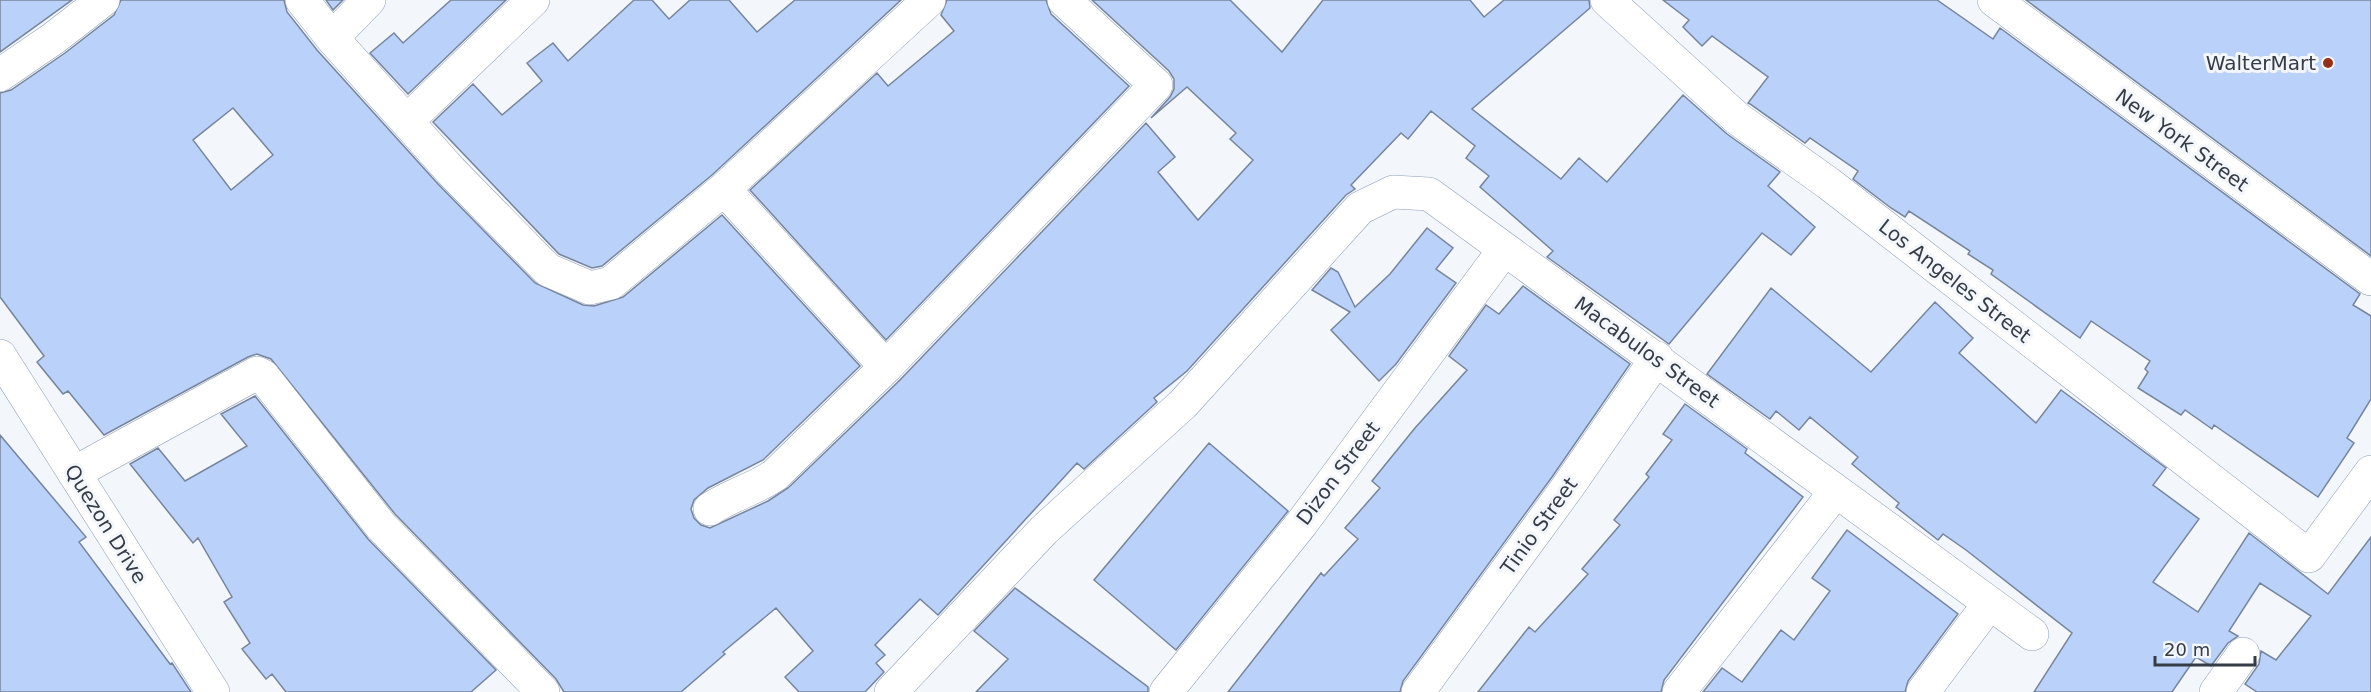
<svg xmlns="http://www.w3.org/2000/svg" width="2371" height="692" font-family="'DejaVu Sans',sans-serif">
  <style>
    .building { fill: #bad2f9; stroke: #76859d; stroke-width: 1.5; fill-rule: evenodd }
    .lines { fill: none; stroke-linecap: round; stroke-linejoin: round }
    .minor-casing { stroke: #8f9eb7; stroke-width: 34 }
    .minor { stroke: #fff; stroke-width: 33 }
    .poi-dot { fill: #972f16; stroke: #f3f6fb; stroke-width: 2 }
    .labels { text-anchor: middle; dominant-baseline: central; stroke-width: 6; stroke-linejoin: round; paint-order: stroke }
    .poi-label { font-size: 20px; fill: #353c46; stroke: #f3f6fb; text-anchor: end }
    .street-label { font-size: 20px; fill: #353c46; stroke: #f3f6fb }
  </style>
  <rect width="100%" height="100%" fill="#f3f6fb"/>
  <!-- building -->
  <path class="building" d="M 0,0 L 72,0 L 0,52 Z
    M 121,0 L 284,0 L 287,12 L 317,50 L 438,184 L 535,283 L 583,305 L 594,306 L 623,297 L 722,215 L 860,366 L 763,460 L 708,488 L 694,500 L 691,509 L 694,518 L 701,525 L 710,528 L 768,501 L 788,488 L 900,380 L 1146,123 L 1175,157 L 1158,172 L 1198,220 L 1253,160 L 1230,139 L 1236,133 L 1187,87 L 1151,118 L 1170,97 L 1174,89 L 1174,79 L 1169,71 L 1092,0 L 1230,0 L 1282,52 L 1323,0 L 1470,0 L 1484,17 L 1504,0 L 1589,0 L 1590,8 L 1472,109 L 1561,179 L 1579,158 L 1607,182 L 1683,95 L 1727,134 L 1780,172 L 1768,186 L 1815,227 L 1791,255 L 1762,233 L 1669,344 L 1547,257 L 1553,251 L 1480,187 L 1489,176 L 1466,158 L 1475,146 L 1431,111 L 1408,139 L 1401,133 L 1351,185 L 1355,189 L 1346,195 L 1187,371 L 1154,398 L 1157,402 L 1084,469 L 1077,463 L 938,615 L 920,599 L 875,645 L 885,655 L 876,663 L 884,672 L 865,692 L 799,692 L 785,677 L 813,651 L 776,608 L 723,652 L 725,654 L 681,692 L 564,692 L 556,679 L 395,514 L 271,359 L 257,354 L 248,357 L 104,435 L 68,391 L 63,394 L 37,362 L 44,356 L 0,297 L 0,93 L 11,90 L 65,53 L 114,15 ZM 233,108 L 273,155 L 231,190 L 193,140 Z
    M 326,0 L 343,0 L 333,10 Z
    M 451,0 L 506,0 L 408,94 L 370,53 L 394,33 L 403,43 Z
    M 634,0 L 652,0 L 669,19 L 690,0 L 729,0 L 757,32 L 795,0 L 901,0 L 712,175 L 602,266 L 592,268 L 559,254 L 433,122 L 473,84 L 502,115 L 542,81 L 527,63 L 553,43 L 568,61 Z
    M 947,0 L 1046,0 L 1051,14 L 1129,86 L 886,340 L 750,190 L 877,73 L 888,86 L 954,31 L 941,15 Z
    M 1663,0 L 1937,0 L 1993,39 L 2000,28 L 2360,294 L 2353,305 L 2371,316 L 2371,399 L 2347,438 L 2354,443 L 2318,497 L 2214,425 L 2212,429 L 2185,410 L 2181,415 L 2138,388 L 2148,372 L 2145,369 L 2150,361 L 2091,321 L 2080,338 L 1991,274 L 1993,270 L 1968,254 L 1970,251 L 1909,211 L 1905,217 L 1891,208 L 1853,179 L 1858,171 L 1810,138 L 1805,143 L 1750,104 L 1748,103 L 1768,77 L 1712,36 L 1702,46 L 1683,27 L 1689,20 Z
    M 2026,0 L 2371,0 L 2371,256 Z
    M 1427,228 L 1453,248 L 1436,269 L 1456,283 L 1396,364 L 1379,381 L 1331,330 L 1350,312 L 1312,290 L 1331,268 L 1338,272 L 1355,307 L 1390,274 Z
    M 1523,286 L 1630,364 L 1552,477 L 1403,681 L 1400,692 L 1228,692 L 1321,573 L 1324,576 L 1358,539 L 1345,528 L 1380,488 L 1372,481 L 1415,428 L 1467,370 L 1449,356 L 1486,305 L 1499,314 Z
    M 1771,288 L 1871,372 L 1935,302 L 1973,338 L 1959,353 L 2036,423 L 2061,390 L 2166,468 L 2153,485 L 2199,519 L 2153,582 L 2198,612 L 2249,533 L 2328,594 L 2371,537 L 2371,692 L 2257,692 L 2245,684 L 2259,664 L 2261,651 L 2276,660 L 2311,616 L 2260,583 L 2229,631 L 2238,636 L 2228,643 L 2211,666 L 2196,657 L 2172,692 L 2034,692 L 2072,633 L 1966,550 L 1943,534 L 1938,540 L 1896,507 L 1899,503 L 1852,464 L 1858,457 L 1810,417 L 1799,430 L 1776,411 L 1770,419 L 1707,374 Z
    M 255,396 L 368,539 L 496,670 L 471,692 L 286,692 L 272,674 L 266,679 L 242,649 L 250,643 L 224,602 L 232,597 L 198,538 L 193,543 L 130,464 L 158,448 L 185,481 L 247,446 L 221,414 Z
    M 1685,404 L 1747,449 L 1745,453 L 1803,497 L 1664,680 L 1661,692 L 1478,692 L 1529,627 L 1535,632 L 1588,574 L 1582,569 L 1620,525 L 1614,520 L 1649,477 L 1646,474 L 1672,440 L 1663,434 Z
    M 0,435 L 86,537 L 79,542 L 170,664 L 172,663 L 191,692 L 0,692 Z
    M 1209,443 L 1288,511 L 1176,650 L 1094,580 Z
    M 1847,530 L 1958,614 L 1908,681 L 1905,692 L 1703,692 L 1722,668 L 1742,682 L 1781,630 L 1794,640 L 1830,591 L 1812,578 Z
    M 1015,588 L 1148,687 L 1148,692 L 976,692 L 1008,659 L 974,631 Z"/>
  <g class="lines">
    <!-- minor casing -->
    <g class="minor-casing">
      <path id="minor" d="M 302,0 L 332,38 L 451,171 L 548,270 L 590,288 L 611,283 L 724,189 L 929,0
        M 1607,0 L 1738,119 L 1828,183 L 2309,556 L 2371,472
        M 1994,0 L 2371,279
        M 332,38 L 369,0
        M 0,75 L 54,38 L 103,0
        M 407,121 L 533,0
        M 724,189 L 886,367
        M 0,356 L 213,692
        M 74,473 L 257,373 L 263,376 L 381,526 L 543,692
        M 710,509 C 731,495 755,489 775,475 L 886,367 L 1156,85 L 1064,0
        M 891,692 L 1044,530 L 1183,404 L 1360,208 L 1393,192 L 1429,194 L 1458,215 L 2032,634
        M 1166,692 L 1302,523 L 1504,250
        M 1418,692 L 1567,488 L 1657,358
        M 1679,692 L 1836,491
        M 1923,692 L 1989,604
        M 2216,692 L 2243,654"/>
    </g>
    <!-- minor -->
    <use href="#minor" class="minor"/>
  </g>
  <!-- markers -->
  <circle class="poi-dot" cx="2328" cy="63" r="6"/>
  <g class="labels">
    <!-- poi labels -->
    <g class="poi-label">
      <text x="2316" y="63">WalterMart</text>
    </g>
    <!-- street labels -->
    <g class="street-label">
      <text transform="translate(2182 140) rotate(36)">New York Street</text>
      <text transform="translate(1955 281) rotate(38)">Los Angeles Street</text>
      <text transform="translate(1647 352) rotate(36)">Macabulos Street</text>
      <text transform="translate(1338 473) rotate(-53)">Dizon Street</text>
      <text transform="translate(106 524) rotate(58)">Quezon Drive</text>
      <text transform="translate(1539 526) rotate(-54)">Tinio Street</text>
    </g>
  </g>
  <!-- scale -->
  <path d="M2155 656v9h100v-9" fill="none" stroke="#353c46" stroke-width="3"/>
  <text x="2164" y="656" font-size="18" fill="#353c46" stroke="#f3f6fb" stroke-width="4.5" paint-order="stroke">20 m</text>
</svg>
